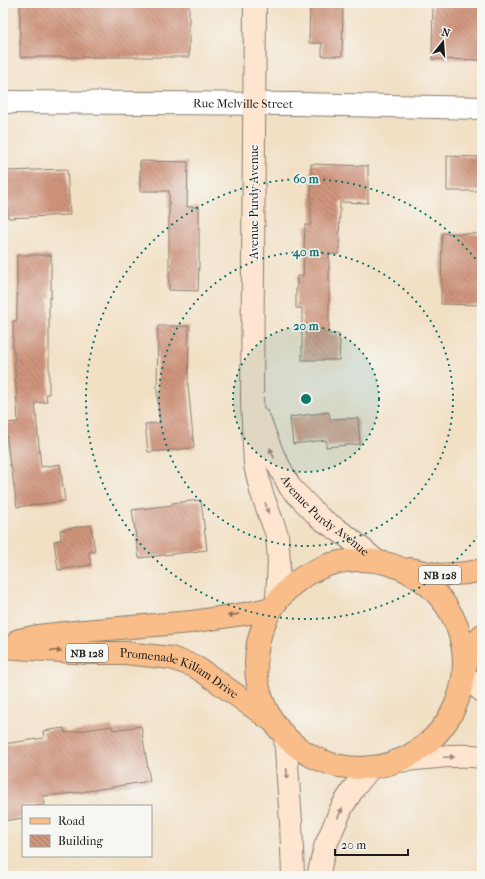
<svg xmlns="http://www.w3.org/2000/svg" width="485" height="879" font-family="'IM FELL French Canon',serif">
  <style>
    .building { fill: url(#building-back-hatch) }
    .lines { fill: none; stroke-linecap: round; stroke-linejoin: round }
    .street-casing { stroke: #877e70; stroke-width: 24 }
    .secondary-casing { stroke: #877e70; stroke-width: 24 }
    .primary-casing { stroke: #877e70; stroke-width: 24 }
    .street { stroke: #fff; stroke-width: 22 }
    .secondary { stroke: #fde5d0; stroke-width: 22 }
    .primary { stroke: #f9bd89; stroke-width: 22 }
    .oneway { fill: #988b7f }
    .oneway2 { fill: #8a6c52 }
    .ring { fill: none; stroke: #0f766e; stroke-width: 2; stroke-dasharray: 2 4 }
    .labels { text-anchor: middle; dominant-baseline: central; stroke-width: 3; stroke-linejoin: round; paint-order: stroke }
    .shield { fill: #f6f6f2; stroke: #5d5d5c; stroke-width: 1 }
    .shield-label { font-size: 11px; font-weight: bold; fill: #1c1c1c }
    .street-label { font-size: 12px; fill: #1c1c1c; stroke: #f6f6f2 }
    .centre { fill: #0f766e; stroke: #f6f6f2; stroke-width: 2 }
    .ring-label { font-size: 12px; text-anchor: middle; font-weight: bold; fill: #0f766e; stroke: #f6f6f2; stroke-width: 3; stroke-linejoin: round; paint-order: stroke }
  </style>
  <defs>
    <pattern id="building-back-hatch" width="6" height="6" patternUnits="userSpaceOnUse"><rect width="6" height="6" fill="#d0947d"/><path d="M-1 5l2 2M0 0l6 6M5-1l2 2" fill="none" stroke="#a87866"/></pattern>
  </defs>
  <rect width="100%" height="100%" fill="#f6f6f2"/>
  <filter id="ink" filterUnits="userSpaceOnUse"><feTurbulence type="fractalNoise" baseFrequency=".025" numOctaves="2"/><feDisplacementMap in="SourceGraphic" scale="8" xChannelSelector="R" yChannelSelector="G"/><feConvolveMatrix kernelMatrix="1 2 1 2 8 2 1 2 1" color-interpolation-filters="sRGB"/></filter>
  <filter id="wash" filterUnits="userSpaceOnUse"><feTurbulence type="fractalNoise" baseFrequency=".012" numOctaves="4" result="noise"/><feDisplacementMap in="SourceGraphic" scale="16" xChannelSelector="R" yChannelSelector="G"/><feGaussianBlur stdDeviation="0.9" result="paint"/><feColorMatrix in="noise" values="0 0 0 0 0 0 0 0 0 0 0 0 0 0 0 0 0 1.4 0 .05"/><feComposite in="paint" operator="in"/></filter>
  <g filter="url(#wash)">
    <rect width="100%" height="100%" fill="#f2e0c5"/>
    <g id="blocks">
      <!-- building -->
      <path class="building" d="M 20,3 L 189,4 L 189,57 L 20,57 Z
        M 310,3 L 343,3 L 342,56 L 322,56 L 322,43 L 309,43 Z
        M 433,3 L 482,3 L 482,60 L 432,59 Z
        M 447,156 L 482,157 L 482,191 L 447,191 Z
        M 140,161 L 188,162 L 187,207 L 199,207 L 199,265 L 198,291 L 169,290 L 169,191 L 140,191 Z
        M 311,164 L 368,166 L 368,203 L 340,202 L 339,254 L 329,254 L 329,334 L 339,334 L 339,341 L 340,341 L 339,360 L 302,360 L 302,308 L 296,308 L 296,289 L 297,289 L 297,276 L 303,276 L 305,225 L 311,225 Z
        M 67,169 L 70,215 L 8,218 L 6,171 Z
        M 442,233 L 482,234 L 482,305 L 441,304 Z
        M 17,255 L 51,255 L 51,298 L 49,298 L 49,394 L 46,394 L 47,402 L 35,403 L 41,467 L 60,464 L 65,501 L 17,507 L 11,465 L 10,466 L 5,423 L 18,422 L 14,352 L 13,352 L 13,321 L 17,321 Z
        M 158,326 L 189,326 L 188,385 L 194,448 L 148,452 L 145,424 L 160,423 L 157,392 Z
        M 329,412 L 330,419 L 358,418 L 360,444 L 326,447 L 326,440 L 293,444 L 290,417 Z
        M 201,500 L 207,550 L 139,558 L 132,510 L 172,505 L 172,503 Z
        M 91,525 L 95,551 L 89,552 L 91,565 L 58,570 L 54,541 L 61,540 L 60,530 Z
        M 112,726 L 113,730 L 141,726 L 150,781 L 75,793 L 43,796 L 45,806 L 23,806 L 23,818 L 3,821 L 3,744 L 44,738 L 43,731 L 64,728 L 65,733 Z"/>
    </g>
  </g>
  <g filter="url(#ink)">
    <use href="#blocks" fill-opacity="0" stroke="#877e70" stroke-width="1"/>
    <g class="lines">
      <!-- street casing -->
      <g class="street-casing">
        <g id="street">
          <path id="s1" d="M 3,102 L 297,104 L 482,108"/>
        </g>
      </g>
      <!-- secondary casing -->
      <g class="secondary-casing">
        <g id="secondary">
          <path d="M 255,3 L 252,401 L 255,465 L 261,491 L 277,535 L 279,561 L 277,599"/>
          <path id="s2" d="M 259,419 L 273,455 L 290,487 L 320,518 L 348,537 L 375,560"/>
          <path d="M 464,675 L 482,691"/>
          <path d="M 285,736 L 291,822 L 293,876"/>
          <path d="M 396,761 C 423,759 455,753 482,757"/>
          <path d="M 318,876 L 325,847 L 342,807 L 354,788 L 371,767"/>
        </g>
      </g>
      <!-- primary casing -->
      <g class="primary-casing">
        <g id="primary">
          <circle cx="360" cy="664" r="104"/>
          <path d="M 410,569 L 440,575 L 467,573 L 482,570"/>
          <path d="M 19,640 L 38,636 L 84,631 L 191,622 L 250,613 L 272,608"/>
          <path id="s3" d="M 3,647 L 88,653 L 125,653 L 171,658 L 194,666 L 208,675 L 271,720"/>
          <path d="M 465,666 L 476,644 L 482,635"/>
        </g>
      </g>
      <!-- street -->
      <use href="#street" class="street"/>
      <!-- secondary -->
      <use href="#secondary" class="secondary"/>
      <!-- primary -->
      <use href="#primary" class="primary"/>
    </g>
    <!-- one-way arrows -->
    <defs><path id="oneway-solid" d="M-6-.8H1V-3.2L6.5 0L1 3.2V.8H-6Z"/></defs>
    <g class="oneway">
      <use href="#oneway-solid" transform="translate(272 453) rotate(-113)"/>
      <use href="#oneway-solid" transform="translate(267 508) rotate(71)"/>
      <use href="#oneway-solid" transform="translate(449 757) rotate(-3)"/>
      <use href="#oneway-solid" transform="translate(287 774) rotate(86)"/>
      <use href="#oneway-solid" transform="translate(340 813) rotate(-66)"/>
    </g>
    <g class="oneway2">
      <use href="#oneway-solid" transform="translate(233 615) rotate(172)"/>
      <use href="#oneway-solid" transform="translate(56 651) rotate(4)"/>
    </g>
  </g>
  <!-- distance rings -->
  <circle cx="306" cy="399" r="73" fill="#0f766e" fill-opacity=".12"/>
  <g class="ring">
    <circle cx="306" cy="399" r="73"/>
    <circle cx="306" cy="399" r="147"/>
    <path d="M482 531A220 220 0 1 1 482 267"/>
  </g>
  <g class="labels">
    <!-- shield labels -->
    <g class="shield">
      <rect x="419" y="566" width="42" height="18" rx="3"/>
      <rect x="66" y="644" width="42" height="18" rx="3"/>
    </g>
    <g class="shield-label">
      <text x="440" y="575">NB 128</text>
      <text x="87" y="653">NB 128</text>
    </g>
    <!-- street labels -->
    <g class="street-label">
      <text stroke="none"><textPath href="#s1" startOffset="240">Rue Melville Street</textPath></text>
      <text transform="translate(254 202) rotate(-90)">Avenue Purdy Avenue</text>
      <text stroke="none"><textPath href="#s2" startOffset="120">Avenue Purdy Avenue</textPath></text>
      <text stroke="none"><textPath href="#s3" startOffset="181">Promenade Killam Drive</textPath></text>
    </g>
  </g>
  <circle cx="306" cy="399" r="6" class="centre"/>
  <g class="ring-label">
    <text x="306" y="183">60 m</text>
    <text x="306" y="256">40 m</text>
    <text x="306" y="330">20 m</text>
  </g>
  <!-- margin -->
  <rect width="485" height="879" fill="none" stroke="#f6f6f2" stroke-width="16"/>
  <!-- legend -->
  <rect x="22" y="805" width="130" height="52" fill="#f6f6f2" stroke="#9f9f9c"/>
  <rect x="30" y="818" width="20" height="6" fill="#f9bd89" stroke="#9f9f9c"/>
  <text x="58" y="825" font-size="12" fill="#1c1c1c">Road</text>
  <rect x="30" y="835" width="20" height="12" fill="url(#building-back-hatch)" stroke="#9f9f9c"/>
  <text x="58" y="845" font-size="12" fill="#1c1c1c">Building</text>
  <!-- north arrow -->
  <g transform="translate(443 42) rotate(17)" stroke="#f6f6f2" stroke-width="3" paint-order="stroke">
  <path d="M0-3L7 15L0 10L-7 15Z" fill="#1c1c1c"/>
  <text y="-6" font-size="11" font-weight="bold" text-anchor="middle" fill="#1c1c1c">N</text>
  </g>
  <!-- scale -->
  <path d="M335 849v6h73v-6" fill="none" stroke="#1c1c1c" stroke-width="2"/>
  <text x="341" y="849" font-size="12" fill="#1c1c1c" stroke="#f6f6f2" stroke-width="3" paint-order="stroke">20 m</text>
</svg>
